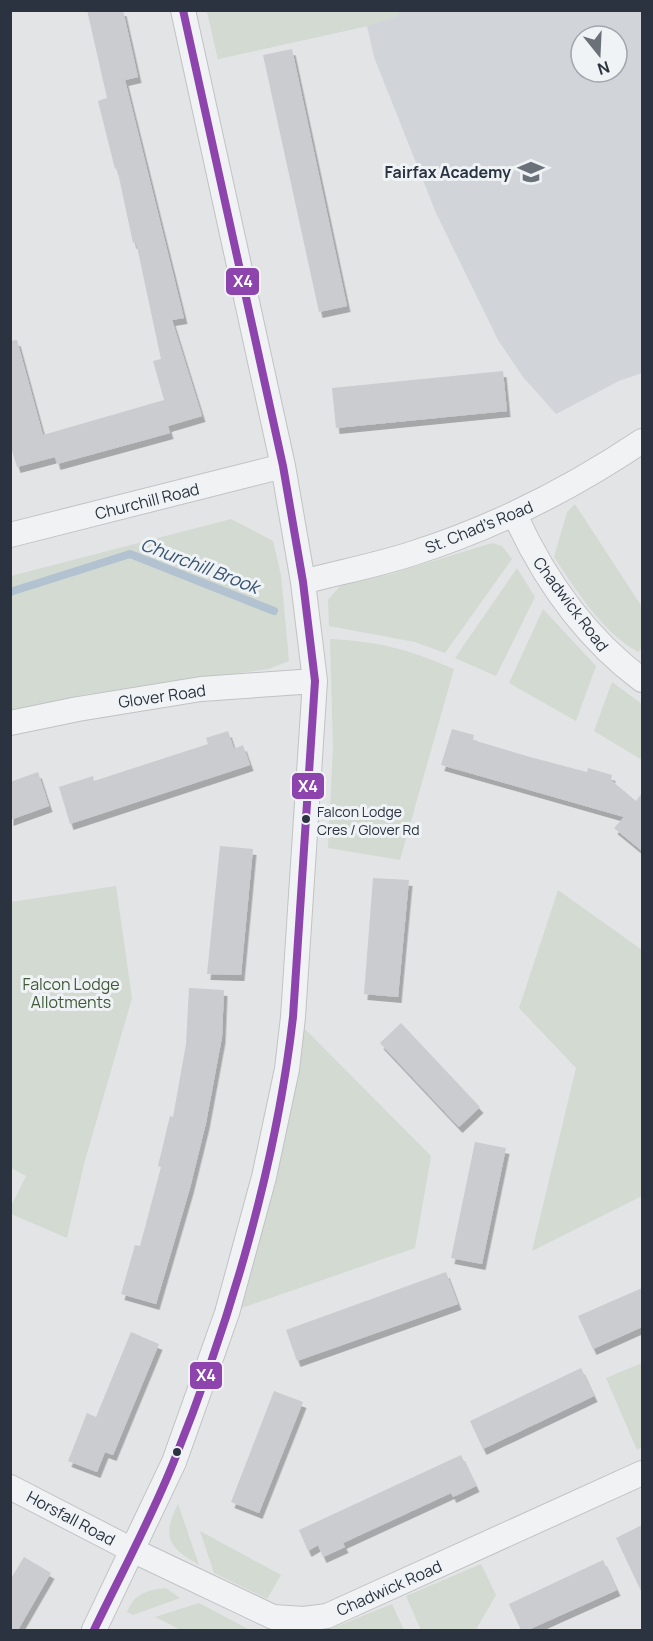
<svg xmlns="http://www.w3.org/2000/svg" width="653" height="1641" font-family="Manrope,sans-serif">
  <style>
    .built { fill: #d1d4d9; fill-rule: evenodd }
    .green { fill: #d3dad2 }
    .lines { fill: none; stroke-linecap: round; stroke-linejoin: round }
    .stream { stroke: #b2c2d0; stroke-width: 8 }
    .building { fill: #cacccf; filter: url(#shadow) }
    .street-casing { stroke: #c0c2c4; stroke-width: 26 }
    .street { stroke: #f1f2f4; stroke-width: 24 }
    .bus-1-casing { stroke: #f0f3f6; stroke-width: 12 }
    .bus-1 { stroke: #8e44ad; stroke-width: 8 }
    .bus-dot { fill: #2a333f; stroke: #f0f3f6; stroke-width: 2 }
    .labels { text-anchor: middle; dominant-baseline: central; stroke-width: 6; stroke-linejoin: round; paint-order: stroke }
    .bus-label { font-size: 14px; fill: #2a333f; stroke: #f0f3f6; text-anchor: start }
    .poi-label { font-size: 16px; font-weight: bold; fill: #2a333f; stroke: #f0f3f6; text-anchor: end }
    .street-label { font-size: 16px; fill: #2a333f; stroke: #f0f3f6 }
    .park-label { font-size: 16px; fill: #405a38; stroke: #f0f3f6 }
    .water-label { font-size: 18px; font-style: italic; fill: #365370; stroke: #f0f3f6 }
    .line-badge { stroke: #f0f3f6; stroke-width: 2 }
    .badge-label { font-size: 16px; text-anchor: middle; font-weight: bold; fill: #fff }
  </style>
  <defs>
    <filter id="shadow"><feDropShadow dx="3.5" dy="6" stdDeviation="0" flood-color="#0004"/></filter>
  </defs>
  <rect width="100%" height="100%" fill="#e2e4e6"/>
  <!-- built -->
  <path class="built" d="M 207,11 L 642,11 L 642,373 L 619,381 L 556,414 L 523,377 L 498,340 L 436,213 L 374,57 L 367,26 L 218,59 ZM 581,36 L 617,36 L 617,72 L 581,72 Z"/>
  <!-- green -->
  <path class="green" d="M 398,10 L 399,16 L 367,26 L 218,59 L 207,11 Z
    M 575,504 L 642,607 L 642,648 L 638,652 C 601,631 577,591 554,557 L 567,512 Z
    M 231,519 L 273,541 L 281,575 L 289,661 L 269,669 L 87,694 L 11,712 L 11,576 Z
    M 492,543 L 502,546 L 512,559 L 445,653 L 415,642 L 329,626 L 328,600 L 340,586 L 348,583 L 391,574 Z
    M 517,568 L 535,597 L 496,676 L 455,658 Z
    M 543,609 L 596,666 L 576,721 L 509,683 Z
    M 330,639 C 382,642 407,649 454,669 L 400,860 L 328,848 L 333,748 Z
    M 612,682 L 642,704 L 642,760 L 594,731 Z
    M 116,886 L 132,998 L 84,1164 L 67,1238 L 11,1214 L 11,1206 L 26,1176 L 11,1168 L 11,902 Z
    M 558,890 L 642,950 L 642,1196 L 532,1251 L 576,1068 L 519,1008 Z
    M 293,1017 L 431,1156 L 415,1248 L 227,1313 Z
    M 642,1363 L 642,1447 L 637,1450 L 606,1378 Z
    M 178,1504 L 199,1565 C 169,1548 161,1537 178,1504 Z
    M 200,1531 L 281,1575 L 267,1599 L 214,1573 Z
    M 481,1564 L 496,1595 L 477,1628 L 474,1630 L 421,1630 L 406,1596 Z
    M 166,1588 L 180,1598 L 133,1615 L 127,1612 C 134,1594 147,1590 166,1588 Z
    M 199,1603 L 248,1629 L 247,1630 L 181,1630 L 155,1617 Z
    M 392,1604 L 404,1630 L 328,1630 Z"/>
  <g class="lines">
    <!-- stream -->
    <path class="stream" d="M 10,592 L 130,554 L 274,611"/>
  </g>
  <!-- building -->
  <path class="building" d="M 87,10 L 123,10 L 138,77 L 125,80 L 184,318 L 172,320 L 202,416 L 168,426 L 170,433 L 141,441 L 57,464 L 55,457 L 17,467 L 10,444 L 10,341 L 17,340 L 43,435 L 164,400 L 153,361 L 161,359 L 136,242 L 133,243 L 117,168 L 115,169 L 98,101 L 107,98 Z
    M 292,49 L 347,306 L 319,312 L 263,55 Z
    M 503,371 L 507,411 L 336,428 L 332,388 Z
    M 452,729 L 474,735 L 473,740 L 530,757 L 587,772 L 588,768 L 612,775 L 611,780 L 636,801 L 642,793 L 642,851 L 614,828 L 624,817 L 441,765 Z
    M 228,731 L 234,749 L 243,745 L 250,765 L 70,824 L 59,787 L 93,776 L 94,781 L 208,744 L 206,738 Z
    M 38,772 L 49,806 L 10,820 L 10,782 Z
    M 220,846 L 253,849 L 241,975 L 207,974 Z
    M 373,878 L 409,880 L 398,997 L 364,994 Z
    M 189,988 L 224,990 L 222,1037 L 206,1123 L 190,1188 L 156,1304 L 121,1294 L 135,1245 L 140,1246 L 161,1167 L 158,1166 L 170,1116 L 173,1117 L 186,1044 Z
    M 401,1023 L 480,1107 L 459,1127 L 380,1043 Z
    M 475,1142 L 506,1148 L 482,1264 L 451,1258 Z
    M 446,1272 L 458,1304 L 297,1361 L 286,1330 Z
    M 642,1288 L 642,1327 L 593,1349 L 578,1316 Z
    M 131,1332 L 159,1344 L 113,1455 L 105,1452 L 97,1472 L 68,1461 L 87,1413 L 96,1417 Z
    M 581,1368 L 594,1396 L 483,1449 L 470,1421 Z
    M 274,1391 L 303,1402 L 259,1513 L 231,1502 Z
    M 461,1455 L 476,1486 L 453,1497 L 451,1493 L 343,1543 L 345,1547 L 323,1557 L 318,1545 L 308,1551 L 299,1530 Z
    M 642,1525 L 642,1593 L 616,1538 Z
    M 24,1557 L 51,1573 L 18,1630 L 10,1630 L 10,1580 Z
    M 603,1560 L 617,1590 L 528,1630 L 521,1630 L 509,1604 Z"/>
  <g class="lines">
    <!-- street casing -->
    <g class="street-casing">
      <path id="street" d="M 515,515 C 544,579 586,638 642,680
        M 10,535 L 283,466
        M 303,582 C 340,572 378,565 414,553 C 495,527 572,488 642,441
        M 10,723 L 78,709 L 201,689 L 315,681
        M 10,1487 L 132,1550 L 273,1617 L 304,1619 L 327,1616 L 642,1473
        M 94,1630 L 174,1462 L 227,1313 L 264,1177 L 287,1069 L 293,1017 L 315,681 L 303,582 L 283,466 L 183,10"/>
    </g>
    <!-- street -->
    <use href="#street" class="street"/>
    <!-- bus-1 casing -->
    <g class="bus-1-casing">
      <path id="bus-1" d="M 94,1630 C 121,1574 151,1519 174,1461 C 230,1322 276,1166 293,1017 L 315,681 L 303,582 L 283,466 L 183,10"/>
    </g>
    <!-- bus-1 -->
    <use href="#bus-1" class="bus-1"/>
  </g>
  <!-- icons -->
  <defs>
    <g id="school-bare" transform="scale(2.07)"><path d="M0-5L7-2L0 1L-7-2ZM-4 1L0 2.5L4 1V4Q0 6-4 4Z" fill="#6a7179" stroke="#f0f3f6" stroke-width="2.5" paint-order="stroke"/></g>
  </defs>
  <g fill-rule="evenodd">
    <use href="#school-bare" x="531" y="172"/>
  </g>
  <!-- markers -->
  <g class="bus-dot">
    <circle cx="306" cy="819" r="5"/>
    <circle cx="177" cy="1452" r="5"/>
  </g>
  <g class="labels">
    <!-- bus labels -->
    <g class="bus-label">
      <text x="317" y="811">Falcon Lodge<tspan x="317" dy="18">Cres / Glover Rd</tspan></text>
    </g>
    <!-- poi labels -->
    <g class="poi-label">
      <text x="511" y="172">Fairfax Academy</text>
    </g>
    <!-- street labels -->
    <g class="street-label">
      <text transform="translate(147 501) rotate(-14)">Churchill Road</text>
      <text transform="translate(479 527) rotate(-22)">St. Chad's Road</text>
      <text transform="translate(571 604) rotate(53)">Chadwick Road</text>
      <text transform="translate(162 696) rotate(-8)">Glover Road</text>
      <text transform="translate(71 1518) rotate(28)">Horsfall Road</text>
      <text transform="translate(389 1588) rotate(-24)">Chadwick Road</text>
    </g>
    <!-- park labels -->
    <g class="park-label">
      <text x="71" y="984">Falcon Lodge<tspan x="71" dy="18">Allotments</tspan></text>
    </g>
    <!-- water labels -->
    <g class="water-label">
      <text transform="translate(200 565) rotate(21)">Churchill Brook</text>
    </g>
  </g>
  <g class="line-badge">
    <rect x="225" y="267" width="35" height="29" rx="6" fill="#8e44ad"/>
    <rect x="291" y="772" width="34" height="28" rx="6" fill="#8e44ad"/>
    <rect x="189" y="1361" width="34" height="29" rx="6" fill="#8e44ad"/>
  </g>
  <g class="badge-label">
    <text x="243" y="287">X4</text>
    <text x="308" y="792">X4</text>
    <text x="206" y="1381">X4</text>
  </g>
  <!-- border -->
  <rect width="653" height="1641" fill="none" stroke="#2a333f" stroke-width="24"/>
  <!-- north arrow -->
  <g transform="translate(599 54) rotate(162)"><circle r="28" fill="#f0f3f6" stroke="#a1a6ad" stroke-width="1.5"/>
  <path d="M0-4.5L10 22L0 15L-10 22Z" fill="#6a7179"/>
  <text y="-9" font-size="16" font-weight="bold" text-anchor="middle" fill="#2a333f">N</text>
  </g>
</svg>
